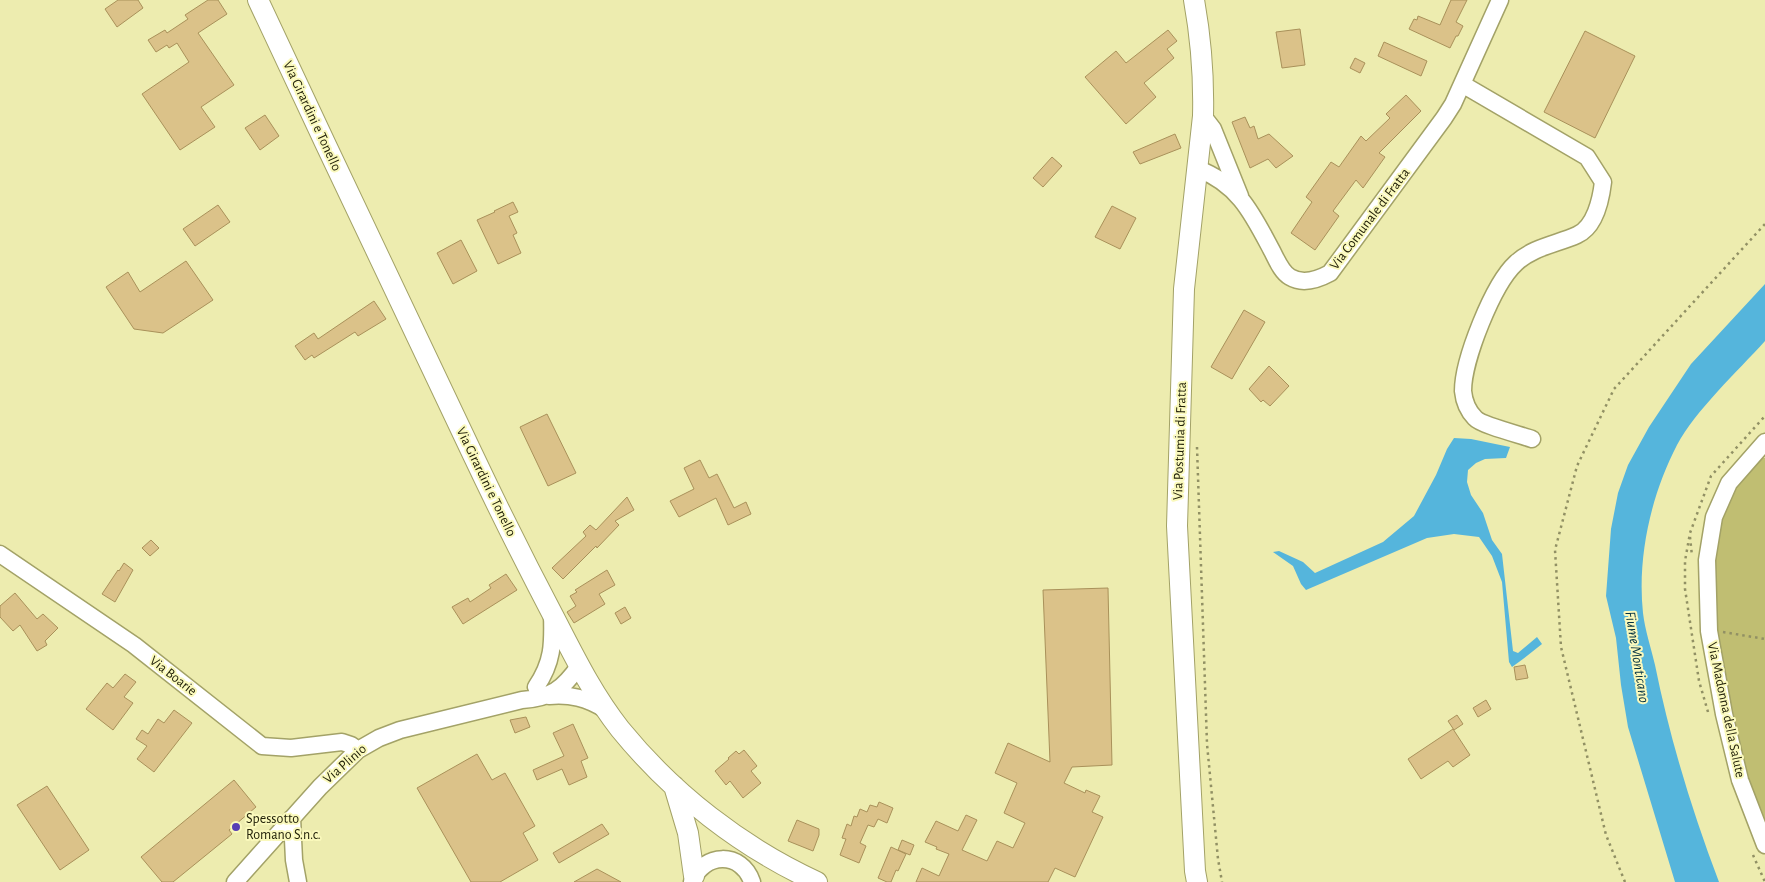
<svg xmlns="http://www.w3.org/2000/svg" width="1765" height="882" font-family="'Alegreya Sans',sans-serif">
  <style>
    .green { fill: #c0be72 }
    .water { fill: #55b5dc }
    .building { fill: #dbc289; stroke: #a9915a }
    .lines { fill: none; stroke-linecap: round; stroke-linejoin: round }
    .minor-casing { stroke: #a3a267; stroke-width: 19 }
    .major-casing { stroke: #a3a267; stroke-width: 22 }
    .path { stroke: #919064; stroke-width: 2.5; stroke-dasharray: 2.5 4; stroke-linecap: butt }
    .minor { stroke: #fff; stroke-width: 16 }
    .major { stroke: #fff; stroke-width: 20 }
    .poi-dot { fill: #573db5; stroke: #faf9bc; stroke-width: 2 }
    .labels { text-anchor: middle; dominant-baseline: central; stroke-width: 4; stroke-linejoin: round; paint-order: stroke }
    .street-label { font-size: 14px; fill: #23220a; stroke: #faf9bc }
    .poi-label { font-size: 14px; fill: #23220a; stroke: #faf9bc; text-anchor: start }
    .water-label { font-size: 15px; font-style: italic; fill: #023040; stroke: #faf9bc }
  </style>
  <rect width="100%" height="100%" fill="#edecaf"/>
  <!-- green -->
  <path class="green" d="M 1752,456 L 1765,458 L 1765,845 L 1709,631 L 1714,517 Z"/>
  <!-- water -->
  <path class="water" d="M 1765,284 L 1765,341 C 1737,372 1696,410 1677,445 C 1651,495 1637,557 1643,613 C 1645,630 1651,648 1655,665 C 1670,739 1692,811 1719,882 L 1675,882 L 1628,727 L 1621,685 L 1616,638 L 1606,596 L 1611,529 L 1618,493 L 1628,465 L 1649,427 L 1691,364 Z
    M 1454,438 L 1471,439 L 1510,447 L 1506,458 L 1485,459 L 1476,463 L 1468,470 L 1467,482 L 1471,495 L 1483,513 L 1492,540 L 1502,554 L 1513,651 L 1518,653 L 1537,637 L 1542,644 L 1523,659 L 1512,667 L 1509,662 L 1502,582 L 1492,556 L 1479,537 L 1454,534 L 1427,538 L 1306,590 L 1301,584 L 1293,566 L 1273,552 L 1279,551 L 1303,562 L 1315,573 L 1383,542 L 1414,516 L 1436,475 L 1447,449 Z"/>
  <!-- building -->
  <path class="building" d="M 118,0 L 138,0 L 143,8 L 117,27 L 105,9 Z
    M 208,0 L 218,0 L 227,14 L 198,33 L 234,85 L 201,107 L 215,127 L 180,150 L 142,94 L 189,62 L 177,43 L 169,48 L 167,45 L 156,52 L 148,40 L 165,30 L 167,33 L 188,19 L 185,15 Z
    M 1451,0 L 1467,0 L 1456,22 L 1463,26 L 1458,36 L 1456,36 L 1450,48 L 1409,29 L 1414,19 L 1417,20 L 1418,16 L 1440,25 Z
    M 1300,29 L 1305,65 L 1282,68 L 1276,32 Z
    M 1168,30 L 1177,41 L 1167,49 L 1174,58 L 1144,83 L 1156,97 L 1126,124 L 1085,77 L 1116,51 L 1126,63 Z
    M 1585,31 L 1635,56 L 1595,138 L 1544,112 Z
    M 1384,42 L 1427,61 L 1421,76 L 1378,56 Z
    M 1355,58 L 1365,63 L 1360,73 L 1350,68 Z
    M 1406,95 L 1421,111 L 1379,153 L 1385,157 L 1363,188 L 1356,180 L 1333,211 L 1339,216 L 1315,250 L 1291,233 L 1312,202 L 1306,197 L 1331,162 L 1339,167 L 1361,136 L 1366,141 L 1390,118 L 1386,114 Z
    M 265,115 L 279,136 L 260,150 L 245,128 Z
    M 1245,117 L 1250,128 L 1254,126 L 1258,139 L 1269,134 L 1293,156 L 1276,168 L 1268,159 L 1250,168 L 1232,122 Z
    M 1175,134 L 1181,148 L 1140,164 L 1133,152 Z
    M 1052,157 L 1062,166 L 1043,187 L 1033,178 Z
    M 513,202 L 518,212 L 509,216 L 517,233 L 513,235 L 521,253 L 498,264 L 477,220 L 495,212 L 494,211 Z
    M 218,205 L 230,222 L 195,246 L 183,229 Z
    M 1112,206 L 1136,218 L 1120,249 L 1095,237 Z
    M 461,240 L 477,271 L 453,284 L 437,253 Z
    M 186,261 L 213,300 L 163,333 L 134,329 L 106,287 L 128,272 L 140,292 Z
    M 374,301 L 386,319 L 358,336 L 355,332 L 314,358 L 312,355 L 305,360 L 295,346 L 314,333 L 318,339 Z
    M 1244,310 L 1265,322 L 1232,379 L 1211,367 Z
    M 1269,366 L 1289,386 L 1270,406 L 1263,400 L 1261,402 L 1249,389 Z
    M 547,414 L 576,473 L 548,486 L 520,427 Z
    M 700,460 L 709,478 L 717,474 L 734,508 L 746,502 L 751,514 L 728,525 L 716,498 L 679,517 L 670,501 L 694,489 L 684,468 Z
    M 627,497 L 634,510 L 615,521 L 619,525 L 597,548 L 596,546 L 563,579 L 552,568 L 586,536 L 583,532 L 590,525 L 596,530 Z
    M 151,540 L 159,548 L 150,556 L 142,548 Z
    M 124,563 L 133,570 L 115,602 L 102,594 L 118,570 L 119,571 Z
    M 607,570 L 615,585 L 599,594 L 605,604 L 574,623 L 567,612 L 576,606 L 570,596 L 577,592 L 575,590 Z
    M 506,574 L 517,590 L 463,624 L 452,607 L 468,598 L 470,602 L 491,588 L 489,585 Z
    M 1108,588 L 1112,765 L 1072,767 L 1064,783 L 1085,793 L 1086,790 L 1100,796 L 1092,812 L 1103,817 L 1075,877 L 1055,868 L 1048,882 L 916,882 L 922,868 L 939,876 L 949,854 L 936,849 L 937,847 L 925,842 L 936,821 L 958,831 L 966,815 L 977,820 L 962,850 L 987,861 L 997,841 L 1013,848 L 1025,823 L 1004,813 L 1017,783 L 995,773 L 1008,743 L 1050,762 L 1043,590 Z
    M 15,593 L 37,619 L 43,614 L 58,628 L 45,641 L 47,645 L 37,651 L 20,625 L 13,631 L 0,617 L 0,606 Z
    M 625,607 L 631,618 L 621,624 L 615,613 Z
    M 1525,665 L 1528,678 L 1516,680 L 1514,667 Z
    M 125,674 L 136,682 L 124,697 L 133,703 L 113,730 L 86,709 L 107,683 L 113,688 Z
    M 1486,700 L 1491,709 L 1478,717 L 1473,708 Z
    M 174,710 L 192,723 L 154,772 L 137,759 L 147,746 L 136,739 L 142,730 L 148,734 L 158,719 L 164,723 Z
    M 1457,715 L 1463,724 L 1454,730 L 1448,721 Z
    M 526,717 L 530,727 L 515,733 L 510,720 Z
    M 573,724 L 588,758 L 581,761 L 587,777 L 569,785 L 562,769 L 537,780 L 533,770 L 564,756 L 553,733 Z
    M 1453,729 L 1470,755 L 1453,767 L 1448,761 L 1421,779 L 1408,759 Z
    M 744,750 L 757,766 L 751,771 L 761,783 L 743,798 L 730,781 L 726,785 L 715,771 L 729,759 L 728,758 L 736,751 L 739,754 Z
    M 477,754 L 492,780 L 505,773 L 535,826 L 523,833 L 538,860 L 500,882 L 471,882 L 417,788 Z
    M 234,780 L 256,807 L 229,830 L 232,834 L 173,882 L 162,882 L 141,857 Z
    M 47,786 L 89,850 L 60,870 L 17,805 Z
    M 879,802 L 893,808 L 887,823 L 878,819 L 874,827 L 868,825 L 860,843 L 866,846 L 859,863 L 840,855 L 846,839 L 842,838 L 847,824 L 851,826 L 854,816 L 857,817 L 860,809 L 867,812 L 870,805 L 877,807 Z
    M 797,820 L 819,829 L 819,835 L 813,851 L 788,841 Z
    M 602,824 L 609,834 L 559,863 L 553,853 Z
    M 902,840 L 914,845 L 910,855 L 898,850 Z
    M 891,847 L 906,854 L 898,871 L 896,870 L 891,882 L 887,882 L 878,878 Z
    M 597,869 L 621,882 L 574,882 Z"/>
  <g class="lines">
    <!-- minor casing -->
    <g class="minor-casing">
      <path id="minor" d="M 1462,84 L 1587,157 L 1603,182 C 1601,199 1595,227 1577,235 C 1557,244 1533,247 1516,263 C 1493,284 1463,360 1463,391 C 1464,401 1468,411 1475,418 C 1481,425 1521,435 1532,439
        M 1203,116 L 1213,129 L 1240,196
        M 1198,169 C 1238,184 1252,213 1271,249 C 1276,258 1281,272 1290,277 C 1303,285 1319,279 1330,273 L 1444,118 L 1453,104 L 1500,0
        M 1765,442 L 1729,483 L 1714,517 L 1707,560 L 1709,631 L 1724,714 L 1740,780 L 1765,845
        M 0,554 L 134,645 L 262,746 L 291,748 L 342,742 L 351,745 L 358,750
        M 536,687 C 553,662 553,644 552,614
        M 549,696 C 570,694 587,698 606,710
        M 292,818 L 294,860 L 298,882
        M 235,882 L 320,787 L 358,750 L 379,738 L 400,730 L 522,700 C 551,698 563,689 579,666
        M 692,882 C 703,852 742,851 752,882"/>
    </g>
    <!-- major casing -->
    <g class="major-casing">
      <path id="major" d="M 258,0 C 329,152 401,304 473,455 C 500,512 528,568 557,623 C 576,660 594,696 620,729 C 673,794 741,847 817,882
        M 1194,0 C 1201,39 1204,77 1203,116 L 1184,289 L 1177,526 L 1195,871 L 1197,882
        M 674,786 L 688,833 L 694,876"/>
    </g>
    <!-- path -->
    <path class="path" d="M 1197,447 L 1207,744 L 1218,859 L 1222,882
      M 1690,537 L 1692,556
      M 1723,632 L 1765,639
      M 1708,712 L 1699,681 L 1685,589 L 1685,561 L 1690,533 L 1711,476 L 1765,416
      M 1753,855 L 1765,882
      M 1625,882 L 1606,835 L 1561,647 L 1555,550 L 1577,466 L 1614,389 L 1765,224"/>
    <!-- minor -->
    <use href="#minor" class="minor"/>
    <!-- major -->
    <use href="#major" class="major"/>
  </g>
  <!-- markers -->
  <circle class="poi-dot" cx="236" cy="827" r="5"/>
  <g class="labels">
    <!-- street labels -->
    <g class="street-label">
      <text transform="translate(312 116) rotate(65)">Via Girardini e Tonello</text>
      <text transform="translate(1370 219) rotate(-53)">Via Comunale di Fratta</text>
      <text transform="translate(1180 441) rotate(-88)">Via Postumia di Fratta</text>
      <text transform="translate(486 482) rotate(64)">Via Girardini e Tonello</text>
      <text transform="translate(173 676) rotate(38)">Via Boarie</text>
      <text transform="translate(1726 710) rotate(78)">Via Madonna della Salute</text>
      <text transform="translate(345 764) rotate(-41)">Via Plinio</text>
    </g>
    <!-- poi labels -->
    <g class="poi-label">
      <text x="246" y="819">Spessotto<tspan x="246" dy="16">Romano S.n.c.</tspan></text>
    </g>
    <!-- water labels -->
    <g class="water-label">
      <text transform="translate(1637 657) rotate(81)">Fiume Monticano</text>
    </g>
  </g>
</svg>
